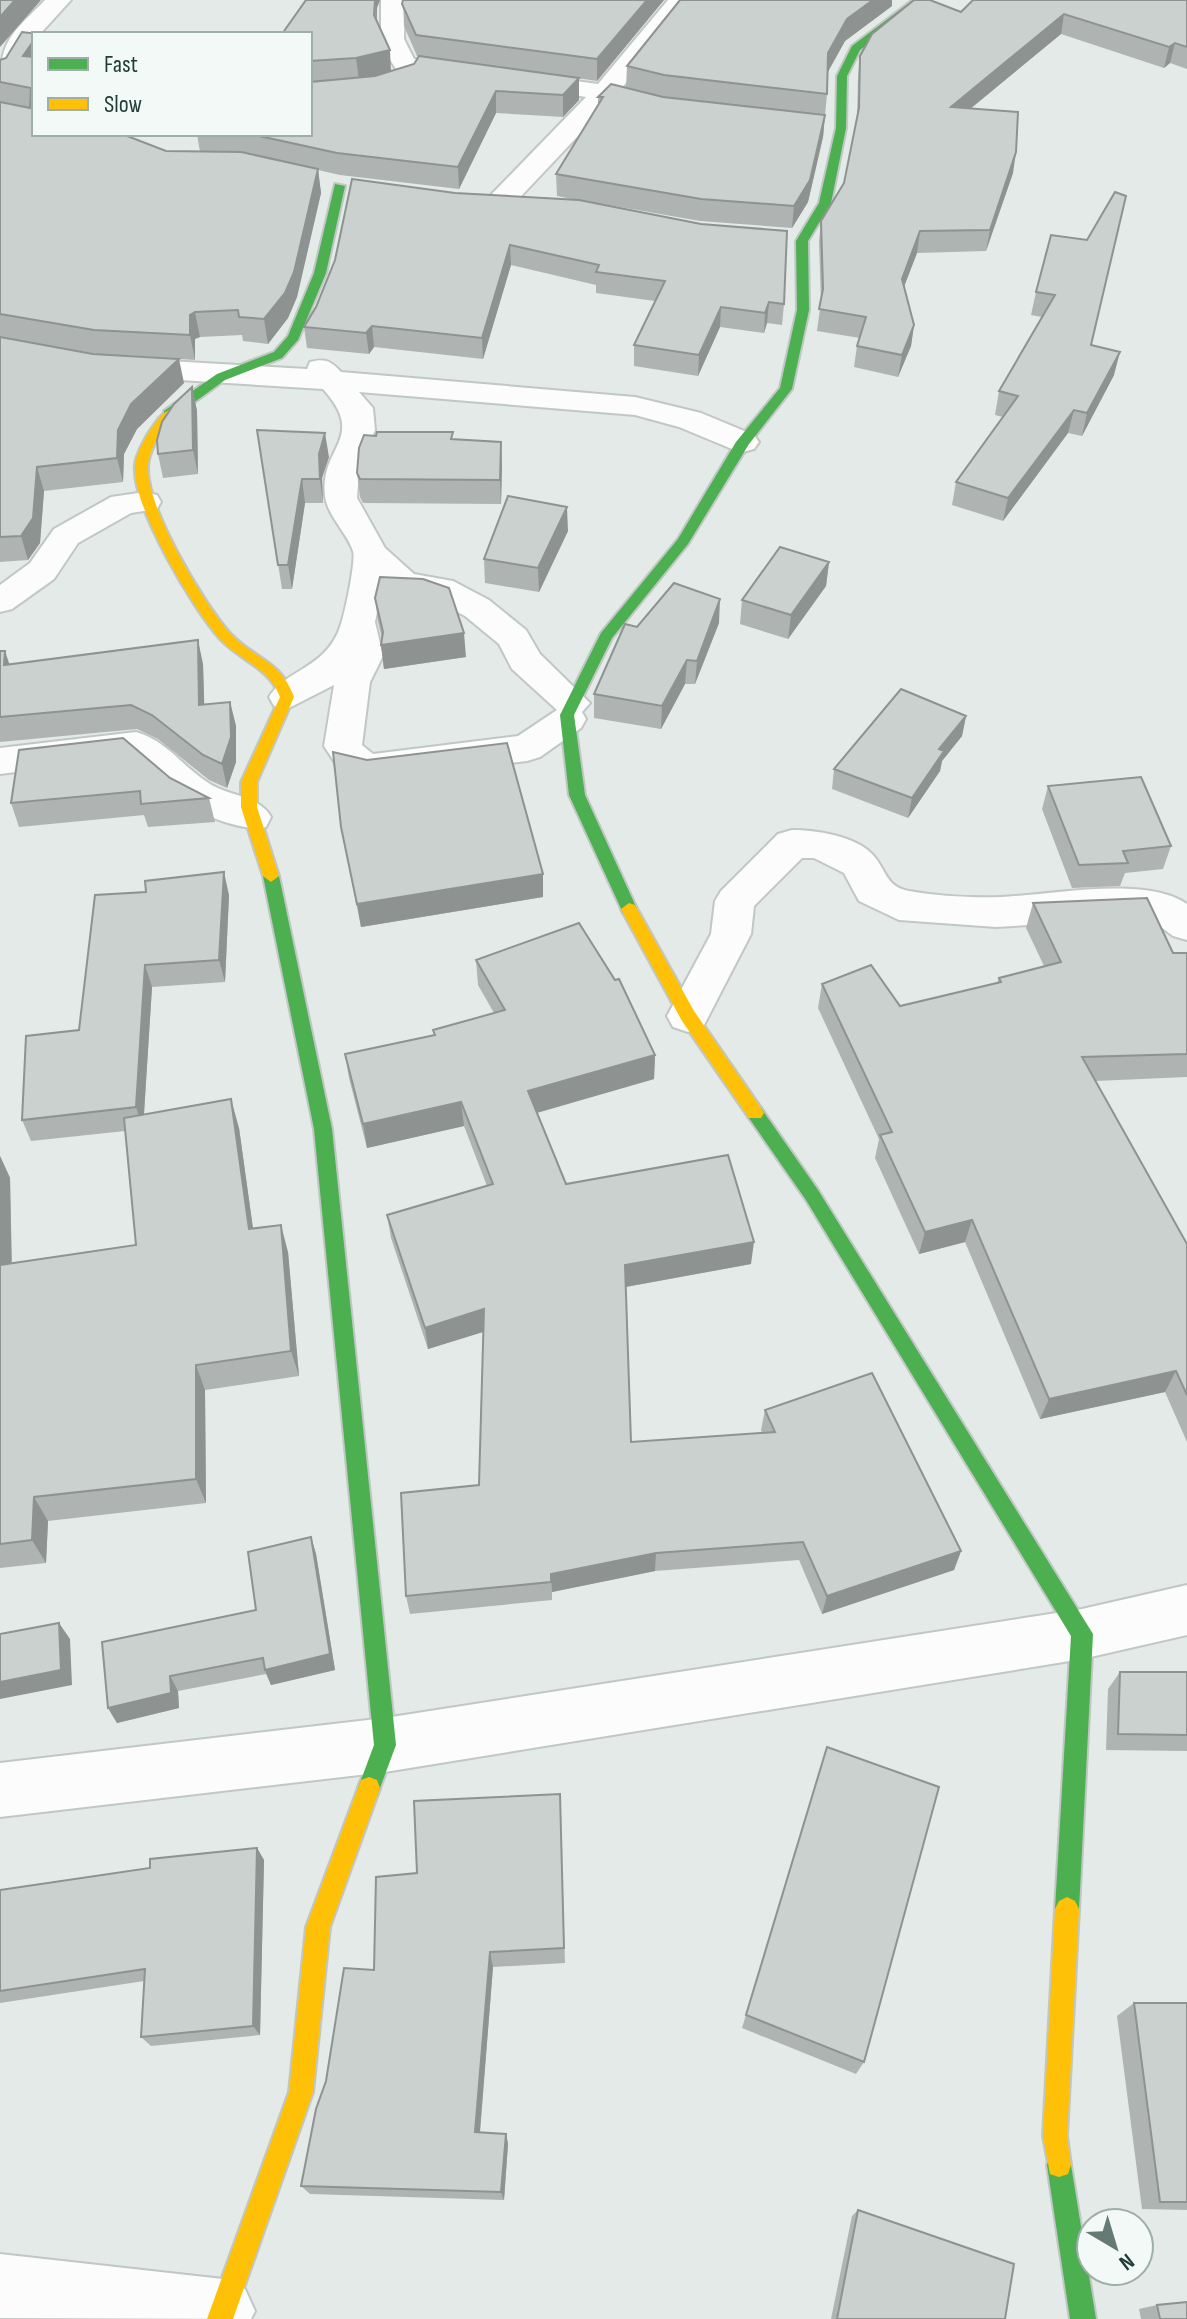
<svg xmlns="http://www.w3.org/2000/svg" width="1187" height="2319" font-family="'Sofia Sans Condensed',sans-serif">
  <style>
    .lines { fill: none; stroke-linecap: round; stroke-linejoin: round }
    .street-casing { stroke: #c1c7c4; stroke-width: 4 }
    .fast-casing { stroke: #c0c7c4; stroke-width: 4 }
    .slow-casing { stroke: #c0c7c4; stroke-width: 4 }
    .street { fill: #fbfcfb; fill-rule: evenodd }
    .fast { fill: #4caf50; fill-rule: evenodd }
    .slow { fill: #ffc107; fill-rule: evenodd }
    .wall { fill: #afb4b2; fill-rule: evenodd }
    .shaded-wall { fill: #8e9291 }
    .building { fill: #cbd1cf; stroke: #8e9291; stroke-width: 2 }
  </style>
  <rect width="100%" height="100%" fill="#e4eae7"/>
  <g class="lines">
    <!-- street casing -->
    <g class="street-casing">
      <path id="street" d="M 45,0 L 71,0 L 40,34 L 34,34 L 34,40 L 9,80 L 0,83 C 0,38 16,30 45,0 Z
        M 381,0 L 405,0 L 404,39 L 414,59 L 598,84 L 668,0 L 693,0 L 621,89 L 669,101 L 673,107 L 669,113 L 660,115 L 610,102 L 508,210 L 488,210 L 484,204 L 488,198 L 586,97 L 453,77 L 418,76 L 396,69 L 381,46 Z
        M 0,339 L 99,357 L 307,369 L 310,362 C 325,358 331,361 341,372 L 635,397 L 701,413 L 754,435 L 759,442 L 754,449 L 743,452 L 732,449 L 679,427 L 635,415 L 359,392 L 373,408 L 375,430 L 359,471 L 357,498 L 385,548 L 414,574 L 453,581 L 489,600 L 526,630 L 540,654 L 590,703 L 582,712 L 586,719 L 581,728 L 540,757 L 527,761 L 370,780 L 339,769 L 324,746 L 334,685 L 287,709 L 274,706 L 269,697 C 287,668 327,669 341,624 C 345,612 356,561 353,551 C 347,533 327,515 325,496 C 319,446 368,439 323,389 L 99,375 L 0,357 ZM 383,583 L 392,591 L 432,599 L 465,616 L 499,644 L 512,669 L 557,710 L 518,736 L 373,754 L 362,745 L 370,682 L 383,656 L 375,622 Z
        M 145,492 L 157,495 L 161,502 L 157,509 L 131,513 L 78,543 L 54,579 L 12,609 L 0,612 L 0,585 L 30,563 L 54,529 L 111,497 Z
        M 136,732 C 167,741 181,765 207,782 C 226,796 259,795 271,817 L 266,827 C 245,833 195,813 178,799 C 162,785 149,770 130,758 L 0,774 L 0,748 Z
        M 792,830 C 816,830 855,836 872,854 C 886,868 885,887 909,891 C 937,896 972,898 1001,897 C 1051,895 1146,875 1187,904 L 1187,940 L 1173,936 L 1153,921 L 1129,919 L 996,927 L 899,920 L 859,901 L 844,873 L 814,858 L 802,858 L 754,906 L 751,934 L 703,1027 L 688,1032 L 673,1027 L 667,1016 L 711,934 L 715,901 L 721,891 L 778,834 Z
        M 1187,1585 L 1187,1635 L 1082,1659 L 385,1772 L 0,1817 L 0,1763 L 385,1718 L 1082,1609 Z
        M 0,2254 L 223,2279 L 245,2289 L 255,2311 L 251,2319 L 0,2318 Z"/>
    </g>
    <!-- fast casing -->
    <g class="fast-casing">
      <path id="fast" d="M 913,0 L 924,0 L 860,50 L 847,76 L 846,128 L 831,203 L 808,241 L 809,310 L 792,389 L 749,444 L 688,544 L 612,638 L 574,715 L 585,795 L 637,909 L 635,913 L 623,913 L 569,795 L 560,715 L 601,633 L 678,539 L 736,442 L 780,388 L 797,310 L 796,241 L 819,203 L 836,128 L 837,76 L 852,46 Z
        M 335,184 L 345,186 L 326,273 L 298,340 L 282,358 L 225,380 L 174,417 L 164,417 L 164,411 L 217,374 L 274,352 L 288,336 L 314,273 Z
        M 271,870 L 279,876 L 332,1129 L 396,1745 L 377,1796 L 369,1799 L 361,1796 L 358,1788 L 374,1745 L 314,1129 L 263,876 Z
        M 755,1106 L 761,1108 L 818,1190 L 1093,1634 L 1079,1909 L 1075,1917 L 1067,1921 L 1059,1917 L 1055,1909 L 1071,1636 L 806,1200 L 749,1118 L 746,1113 L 749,1108 Z
        M 1059,2153 L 1068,2156 L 1071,2165 L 1096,2319 L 1070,2319 L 1047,2165 L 1050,2156 Z"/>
    </g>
    <!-- slow casing -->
    <g class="slow-casing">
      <path id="slow" d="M 169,410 L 175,414 C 164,430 148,448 148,468 C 147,508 203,603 230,633 C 254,659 281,660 294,697 L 257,782 L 257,807 L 279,876 L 271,882 L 263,876 L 241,807 L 241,782 L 280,697 C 269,667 240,661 220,639 C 193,609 131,505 135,465 C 136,454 143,442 149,432 C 155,424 160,414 169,410 Z
        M 629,903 L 635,905 L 694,1011 L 761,1108 L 764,1113 L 761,1118 L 749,1118 L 682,1021 L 621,909 Z
        M 369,1777 L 377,1780 L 380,1788 L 330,1927 L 313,2092 L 233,2319 L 207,2319 L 289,2092 L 306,1927 L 361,1780 Z
        M 1067,1897 L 1075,1901 L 1079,1909 L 1067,2136 L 1071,2165 L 1068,2174 L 1059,2177 L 1050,2174 L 1043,2136 L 1055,1909 L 1059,1901 Z"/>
    </g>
    <!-- street -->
    <use href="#street" class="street"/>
    <!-- fast -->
    <use href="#fast" class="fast"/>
    <!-- slow -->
    <use href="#slow" class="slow"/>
  </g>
  <!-- wall -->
  <path class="wall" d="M 403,0 L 664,0 L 597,81 L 550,74 L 579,100 L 563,117 L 496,113 L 459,189 L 340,175 L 318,170 L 321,193 L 297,297 L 288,318 L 268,344 L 243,341 L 242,335 L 200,337 L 195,339 L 195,360 L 124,355 L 184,383 L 137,429 L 124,454 L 123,482 L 44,491 L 40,543 L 28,560 L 0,562 L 0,60 L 6,58 L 38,34 L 34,134 L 166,151 L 200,152 L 197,134 L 310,134 L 310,34 L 377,8 L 377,20 L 391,71 L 414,64 L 419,56 L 417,56 L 404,26 ZM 16,340 L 98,354 L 93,354 Z
    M 1187,0 L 1187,69 L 1170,63 L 1164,68 L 1061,34 L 971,108 L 1013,173 L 986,251 L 917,253 L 904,286 L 914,325 L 911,346 L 898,377 L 854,367 L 857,346 L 860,338 L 817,331 L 821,301 L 819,242 L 821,221 L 844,183 L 857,119 L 858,77 L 860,56 L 961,12 Z
    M 892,6 L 845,41 L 828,72 L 827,94 L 823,137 L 808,202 L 792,228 L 700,221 L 603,204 L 784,304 L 782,325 L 767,323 L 764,333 L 720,327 L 698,376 L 634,366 L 634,345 L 655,301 L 596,293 L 596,285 L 511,265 L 483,359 L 374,347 L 369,354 L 307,348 L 304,327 L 455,193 L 572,199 L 557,196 L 556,174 L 598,105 L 598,97 L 664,97 L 626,87 L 627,66 Z
    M 1051,235 L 1091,345 L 1114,375 L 1082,436 L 1068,433 L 1003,521 L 952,505 L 956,482 L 1003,417 L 995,415 L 999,391 L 1042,317 L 1031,315 L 1036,292 Z
    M 192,387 L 197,411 L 198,474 L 163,478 L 158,454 Z
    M 257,430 L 329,457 L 322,478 L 323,503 L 305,503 L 292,589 L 282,589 Z
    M 454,439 L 501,442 L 502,466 L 501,504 L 363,503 L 360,497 L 357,473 Z
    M 568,531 L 539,592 L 485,583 L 484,559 Z
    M 829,562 L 826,586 L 788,639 L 740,624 L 742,600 Z
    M 375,598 L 466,657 L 384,669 L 381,645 L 382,639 L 378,622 Z
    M 719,623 L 695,684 L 685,684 L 661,729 L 594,718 L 594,694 L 637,627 Z
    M 0,651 L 9,665 L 203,664 L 204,705 L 230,702 L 236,726 L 236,762 L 227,788 L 209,780 L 158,739 L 137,729 L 0,742 Z
    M 966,716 L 962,736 L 942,761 L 940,771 L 908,818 L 832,789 L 834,769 Z
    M 170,778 L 209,798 L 215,822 L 148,827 L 144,815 L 19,827 L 11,803 Z
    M 1048,786 L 1171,846 L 1163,869 L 1125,873 L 1120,886 L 1072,888 L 1042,809 Z
    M 341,827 L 543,897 L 361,927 Z
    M 95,895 L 229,895 L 225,982 L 152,987 L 144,1114 L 239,1128 L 253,1229 L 288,1252 L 299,1376 L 205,1390 L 206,1503 L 48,1521 L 46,1563 L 0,1568 L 0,1156 L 10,1178 L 12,1263 L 136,1245 L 125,1131 L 31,1141 L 22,1120 L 79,1030 Z
    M 1033,903 L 1173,953 L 1187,953 L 1187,1077 L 1095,1081 L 1187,1244 L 1187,1442 L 1165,1392 L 1040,1419 L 965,1242 L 919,1254 L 875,1158 L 879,1139 L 818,1008 L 822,984 L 900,1006 L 997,983 L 999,978 L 1044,966 L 1026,928 Z
    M 476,960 L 655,1055 L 654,1079 L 537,1113 L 566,1184 L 751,1264 L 626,1287 L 631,1442 L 762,1433 L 761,1430 L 765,1410 L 961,1551 L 954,1570 L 822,1614 L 799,1560 L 655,1571 L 552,1592 L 552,1600 L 410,1614 L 406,1596 L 479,1485 L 483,1332 L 428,1349 L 391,1238 L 387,1215 L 487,1186 L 464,1126 L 367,1148 L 349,1078 L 345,1054 L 434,1035 L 433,1030 L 494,1013 L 478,985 Z
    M 311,1537 L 316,1554 L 335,1670 L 271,1685 L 266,1674 L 178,1691 L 179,1708 L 117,1723 L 108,1708 L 256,1610 Z
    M 1120,1672 L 1187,1672 L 1187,1751 L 1106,1750 L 1108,1689 Z
    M 827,1747 L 864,2062 L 856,2074 L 742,2028 Z
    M 560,1794 L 565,1963 L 493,1967 L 480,2133 L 506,2134 L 508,2144 L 504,2200 L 310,2194 L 301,2186 L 374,1970 L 417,1873 Z
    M 257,1848 L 264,1860 L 260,2035 L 151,2046 L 141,2037 L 144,1981 L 0,2003 L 0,1890 L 150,1868 Z
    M 1134,2003 L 1187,2003 L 1187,2210 L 1142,2209 L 1117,2016 Z
    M 858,2210 L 1005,2319 L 831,2319 L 852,2216 Z
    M 1157,2305 L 1187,2319 L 1141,2319 L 1139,2309 Z"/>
  <!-- shaded-wall -->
  <path class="shaded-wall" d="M 15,0 L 41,0 L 0,47 L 0,17 Z
    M 375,0 L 380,0 L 377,8 L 376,36 Z
    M 647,0 L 664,0 L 597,81 L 597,59 Z
    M 873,0 L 892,0 L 892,6 L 845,41 L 826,75 L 828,53 L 847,19 Z
    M 1064,14 L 1061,34 L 947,128 L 951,107 Z
    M 34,40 L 34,72 L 23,56 Z
    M 1175,43 L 1170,63 L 1164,68 L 1169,47 Z
    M 390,50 L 391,72 L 359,80 L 356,58 Z
    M 579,78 L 579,100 L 563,117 L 563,95 Z
    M 496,91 L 496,113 L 459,189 L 458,167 Z
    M 825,115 L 823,137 L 808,202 L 792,228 L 794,206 Z
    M 1016,152 L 1013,173 L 986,251 L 990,230 Z
    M 318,169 L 321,193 L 297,297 L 288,318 L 268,344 L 264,319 Z
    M 920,231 L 917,253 L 899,300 L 902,279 Z
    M 510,245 L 511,265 L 483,359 L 482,338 Z
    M 769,302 L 767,323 L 764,333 L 765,313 Z
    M 721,307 L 720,327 L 698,376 L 699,355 Z
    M 195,312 L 200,337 L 195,339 L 195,360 L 190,335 L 190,315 Z
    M 914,325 L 911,346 L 898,377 L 902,355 Z
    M 372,326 L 374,347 L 369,354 L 366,333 Z
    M 1120,352 L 1114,375 L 1082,436 L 1087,413 Z
    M 179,359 L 184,383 L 137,429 L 124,454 L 123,482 L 117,458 L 118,430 L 131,404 Z
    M 192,387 L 197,411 L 198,474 L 193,450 Z
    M 1074,410 L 1068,433 L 1003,521 L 1008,498 Z
    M 325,433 L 329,457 L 322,478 L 323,503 L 320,479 L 319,454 Z
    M 501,442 L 502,466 L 501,504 L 500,480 Z
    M 37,467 L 44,491 L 40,543 L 28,560 L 21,536 Z
    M 302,479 L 305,503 L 292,589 L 288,565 Z
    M 567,507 L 568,531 L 539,592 L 538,568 Z
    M 829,562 L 826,586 L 788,639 L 791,615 Z
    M 720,599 L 719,623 L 695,684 L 697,661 Z
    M 464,633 L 466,657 L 384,669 L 381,645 Z
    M 198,640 L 203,664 L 205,729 L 199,705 Z
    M 5,651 L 13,675 L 4,665 Z
    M 687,660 L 685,684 L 661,729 L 662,706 Z
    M 230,702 L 236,726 L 236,762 L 227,788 L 222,764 Z
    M 966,716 L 962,736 L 942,761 L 940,771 L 908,818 L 912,798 L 939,749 Z
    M 224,872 L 229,895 L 225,982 L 219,960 Z
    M 543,874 L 543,897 L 361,927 L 357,904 Z
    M 145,965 L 152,987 L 143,1129 L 136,1107 Z
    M 655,1055 L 654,1079 L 529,1115 L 528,1091 Z
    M 231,1099 L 239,1128 L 257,1257 L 249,1229 Z
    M 461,1102 L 464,1126 L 367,1148 L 363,1124 Z
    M 0,1156 L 10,1178 L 12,1292 L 0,1268 Z
    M 972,1220 L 965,1242 L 919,1254 L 925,1232 Z
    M 281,1225 L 288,1252 L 299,1376 L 291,1351 Z
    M 754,1242 L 751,1264 L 625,1287 L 625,1265 Z
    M 484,1309 L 486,1331 L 428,1349 L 425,1328 Z
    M 196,1365 L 205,1390 L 206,1503 L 196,1479 Z
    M 1176,1371 L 1165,1392 L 1040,1419 L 1049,1399 Z
    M 34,1497 L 48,1521 L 46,1563 L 32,1540 Z
    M 311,1537 L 316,1554 L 335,1670 L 271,1685 L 265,1670 Z
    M 961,1551 L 954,1570 L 822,1614 L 827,1596 Z
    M 656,1553 L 655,1571 L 552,1592 L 551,1574 Z
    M 59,1623 L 70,1639 L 72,1685 L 0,1699 L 0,1682 Z
    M 170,1676 L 178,1691 L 179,1708 L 117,1723 L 108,1708 Z
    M 257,1848 L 264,1860 L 260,2035 L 253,2026 Z
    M 490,1952 L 493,1967 L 479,2142 L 475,2132 Z
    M 506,2134 L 508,2144 L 504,2200 L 501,2192 Z"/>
  <!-- building -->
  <path class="building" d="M 0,0 L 15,0 L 0,17 Z
    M 306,0 L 375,0 L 374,15 L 390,50 L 356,58 L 310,61 L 310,34 L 282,34 Z
    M 403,0 L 647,0 L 597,59 L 416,35 L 402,4 Z
    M 680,0 L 873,0 L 847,19 L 828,53 L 827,94 L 664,75 L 627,66 Z
    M 914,0 L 930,0 L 961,12 L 973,0 L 1187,0 L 1187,47 L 1175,43 L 1169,47 L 1064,14 L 951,107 L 1018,112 L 1016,152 L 990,230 L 920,231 L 902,279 L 914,325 L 902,355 L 857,346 L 866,317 L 819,309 L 823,289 L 821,221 L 844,183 L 859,108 L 860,56 L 872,34 Z
    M 22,32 L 38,34 L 34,34 L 34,40 L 23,56 L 34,57 L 34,134 L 122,134 L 166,151 L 241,152 L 318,169 L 294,272 L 285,293 L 264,319 L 239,317 L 238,310 L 195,312 L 190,315 L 190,335 L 94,330 L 0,314 L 0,102 L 30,108 L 31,88 L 0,82 L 0,60 L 6,58 Z
    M 419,56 L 579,78 L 563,95 L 496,91 L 458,167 L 337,153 L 250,134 L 310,134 L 310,82 L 375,76 L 414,64 Z
    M 611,84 L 663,97 L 825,115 L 810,180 L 794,206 L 701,199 L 556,174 L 603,97 L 598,97 Z
    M 352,179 L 455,193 L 579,200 L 701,224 L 787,231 L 784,304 L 769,302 L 765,313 L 721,307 L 699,355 L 634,345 L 665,281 L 596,272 L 599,265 L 510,245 L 482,338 L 372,326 L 366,333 L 304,327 L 316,307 L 335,260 Z
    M 1115,192 L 1126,196 L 1091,345 L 1120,352 L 1087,413 L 1074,410 L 1008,498 L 956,482 L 1018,396 L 999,391 L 1055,295 L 1036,292 L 1051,235 L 1087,240 Z
    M 0,337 L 93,354 L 179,359 L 131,404 L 118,430 L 117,458 L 37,467 L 33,518 L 21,536 L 0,537 Z
    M 192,387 L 193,450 L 158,454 L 157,440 L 162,422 L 174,404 Z
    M 257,430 L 325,433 L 319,454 L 320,479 L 302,479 L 288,565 L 278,565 Z
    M 377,432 L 453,432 L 451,439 L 501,442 L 500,480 L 360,479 L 357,473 L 359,448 L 364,435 L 376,436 Z
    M 508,496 L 567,507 L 538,568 L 484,559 Z
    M 780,547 L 829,562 L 791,615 L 742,600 Z
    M 380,577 L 423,579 L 449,588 L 464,633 L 381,645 L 383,632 L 375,598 Z
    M 674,583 L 720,599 L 697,661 L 687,660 L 662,706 L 594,694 L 625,624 L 637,627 Z
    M 198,640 L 199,705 L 230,702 L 231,737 L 222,764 L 203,755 L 152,715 L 131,705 L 0,717 L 0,651 L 5,651 L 4,665 Z
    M 901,689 L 966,716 L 939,749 L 944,751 L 912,798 L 834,769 Z
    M 123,738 L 170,778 L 209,798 L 141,804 L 140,791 L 11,803 L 19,750 Z
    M 507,743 L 543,874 L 357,904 L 341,827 L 333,752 L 367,760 Z
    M 1141,777 L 1171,846 L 1123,851 L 1128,863 L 1079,865 L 1048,786 Z
    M 224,872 L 219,960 L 145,965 L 136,1107 L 22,1120 L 26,1036 L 79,1030 L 95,895 L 146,892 L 145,881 Z
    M 1147,898 L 1173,953 L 1187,953 L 1187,1054 L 1082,1057 L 1187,1244 L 1187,1395 L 1176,1371 L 1049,1399 L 972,1220 L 925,1232 L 880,1135 L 892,1132 L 822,984 L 871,965 L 900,1006 L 1001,982 L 999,978 L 1061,962 L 1033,903 Z
    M 579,923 L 615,980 L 619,979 L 655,1055 L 528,1091 L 566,1184 L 728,1155 L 754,1242 L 625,1265 L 631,1442 L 775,1432 L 765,1410 L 872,1373 L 961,1551 L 827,1596 L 803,1542 L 656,1553 L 551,1574 L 551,1582 L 406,1596 L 401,1493 L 479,1485 L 484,1309 L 425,1328 L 387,1215 L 493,1184 L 461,1102 L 363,1124 L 345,1054 L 435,1035 L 433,1030 L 505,1010 L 476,960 Z
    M 231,1099 L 249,1229 L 281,1225 L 291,1351 L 196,1365 L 196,1479 L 34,1497 L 32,1540 L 0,1544 L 0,1265 L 136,1245 L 124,1118 Z
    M 311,1537 L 330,1654 L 265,1670 L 263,1658 L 170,1676 L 171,1693 L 108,1708 L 102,1642 L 256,1610 L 248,1552 Z
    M 59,1623 L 61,1670 L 0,1682 L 0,1634 Z
    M 1120,1672 L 1187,1672 L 1187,1735 L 1118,1734 Z
    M 827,1747 L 939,1787 L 864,2062 L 746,2015 Z
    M 560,1794 L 564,1948 L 490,1952 L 475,2132 L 506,2134 L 501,2192 L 301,2186 L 316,2109 L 326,2081 L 344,1968 L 374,1970 L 376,1877 L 417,1873 L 414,1801 Z
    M 257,1848 L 253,2026 L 141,2037 L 145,1969 L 0,1991 L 0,1890 L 150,1868 L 150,1859 Z
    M 1134,2003 L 1187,2003 L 1187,2202 L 1160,2202 Z
    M 858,2210 L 1014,2264 L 1005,2319 L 837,2319 Z
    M 1187,2302 L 1187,2319 L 1160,2319 L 1157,2305 Z"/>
  <!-- legend -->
  <rect x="32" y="32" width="280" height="104" fill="#f2f9f6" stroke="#9faeaa" stroke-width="2"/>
  <rect x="48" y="58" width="40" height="12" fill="#4caf50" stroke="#9faeaa" stroke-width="2"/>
  <text x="104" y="72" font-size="24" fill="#223d37">Fast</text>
  <rect x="48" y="98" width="40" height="12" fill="#ffc107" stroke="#9faeaa" stroke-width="2"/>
  <text x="104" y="112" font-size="24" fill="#223d37">Slow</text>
  <!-- north arrow -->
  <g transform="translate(1115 2247) rotate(142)"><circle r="38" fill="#f2f9f6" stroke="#9faeaa" stroke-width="2"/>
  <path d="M0-6L14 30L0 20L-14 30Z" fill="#667a75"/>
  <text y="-12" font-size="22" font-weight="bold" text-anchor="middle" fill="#223d37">N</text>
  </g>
</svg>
